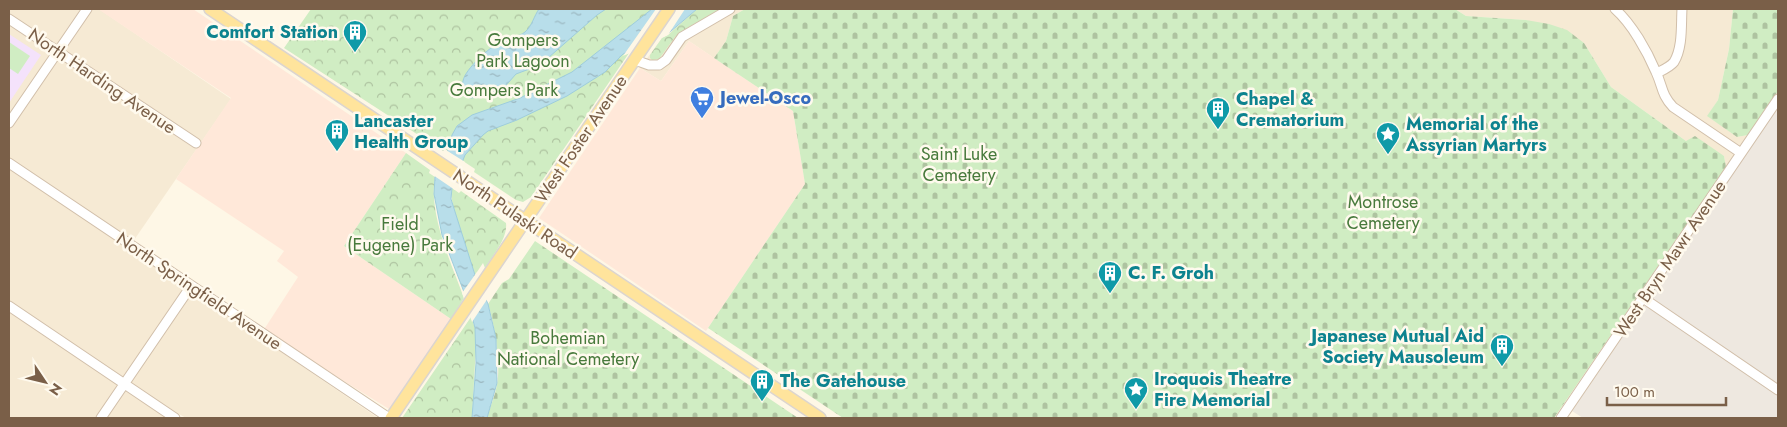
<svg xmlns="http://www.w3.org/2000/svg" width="1787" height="427" font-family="Jost,sans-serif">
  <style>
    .residential { fill: #f6ead4 }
    .commercial { fill: #ffe8d9 }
    .industrial { fill: #eee8e0 }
    .education { fill: #f4e2fb }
    .forest { fill: url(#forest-crowns) }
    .cemetery { fill: url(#cemetery-stones) }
    .pitch { fill: #d0edc3 }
    .water { fill: url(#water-ripples); stroke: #9ecddc }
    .pier { fill: #fef7e6 }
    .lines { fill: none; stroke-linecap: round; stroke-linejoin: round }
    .minor-casing { stroke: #d1bfaa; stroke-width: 11 }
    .major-casing { stroke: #dcd5cf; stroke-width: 14 }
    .minor { stroke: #fff; stroke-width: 9 }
    .major { stroke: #ffe49c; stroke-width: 11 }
    .labels { text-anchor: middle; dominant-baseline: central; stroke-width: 5; stroke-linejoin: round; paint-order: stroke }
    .culture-label { font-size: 18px; font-weight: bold; fill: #0d838f; stroke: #fffaee; text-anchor: start }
    .park-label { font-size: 18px; fill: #487a3c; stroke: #fffaee }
    .street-label { font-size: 18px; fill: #7a5f48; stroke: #fffaee }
    .shop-label { font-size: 18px; font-weight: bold; fill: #366cbe; stroke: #fffaee; text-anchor: start }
  </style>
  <defs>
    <pattern id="forest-crowns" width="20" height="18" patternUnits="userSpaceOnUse" patternTransform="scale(1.25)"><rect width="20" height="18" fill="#d0edc3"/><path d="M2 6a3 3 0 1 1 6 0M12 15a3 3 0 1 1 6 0" fill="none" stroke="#aec3a0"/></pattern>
    <pattern id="cemetery-stones" width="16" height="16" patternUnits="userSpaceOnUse" patternTransform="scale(1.25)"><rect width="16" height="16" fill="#d0edc3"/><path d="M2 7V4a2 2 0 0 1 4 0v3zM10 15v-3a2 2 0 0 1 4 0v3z" fill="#aec3a0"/></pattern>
    <pattern id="water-ripples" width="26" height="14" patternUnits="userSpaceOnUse" patternTransform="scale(1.25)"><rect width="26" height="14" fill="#b8deea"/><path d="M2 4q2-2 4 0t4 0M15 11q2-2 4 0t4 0" fill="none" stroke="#9bb7c0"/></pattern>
  </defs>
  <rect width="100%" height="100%" fill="#fef7e6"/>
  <!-- residential -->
  <path class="residential" d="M 9,9 L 99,9 L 231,99 L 132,243 L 263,331 L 259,337 L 378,418 L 186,418 L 179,414 L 177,418 L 9,418 Z
    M 697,9 L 745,9 L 733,16 L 726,41 L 714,58 L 689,41 L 661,81 L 640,68 L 662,38 L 668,35 Z
    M 1455,9 L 1733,9 L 1729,49 L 1718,100 L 1708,116 L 1737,137 L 1748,135 L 1726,167 L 1724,156 L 1686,141 L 1611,87 L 1584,43 L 1526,20 L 1466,16 Z"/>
  <!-- commercial -->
  <path class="commercial" d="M 98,9 L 193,9 L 406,153 L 344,246 L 451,319 L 389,409 L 263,331 L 298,277 L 277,261 L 284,251 L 176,179 L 231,98 Z
    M 689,41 L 793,111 L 805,184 L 706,331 L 539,218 L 640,68 L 661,81 Z"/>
  <!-- industrial -->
  <path class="industrial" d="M 1778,107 L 1778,418 L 1583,418 L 1572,411 Z"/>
  <!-- education -->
  <path class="education" d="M 9,34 L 41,55 L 9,103 Z"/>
  <!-- forest -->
  <path class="forest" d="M 311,9 L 656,9 L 625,55 L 629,53 L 531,197 L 523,202 L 516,200 L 474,172 L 475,169 L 445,149 L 443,151 L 284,48 Z
    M 697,9 L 720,9 L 682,31 L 675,37 L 659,59 L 652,60 L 650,58 L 650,55 L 662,38 L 668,35 Z
    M 406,153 L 430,170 L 429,173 L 435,177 C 428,214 452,265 464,298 L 451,319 L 344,246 Z
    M 452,188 L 459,193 L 461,191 L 506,223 C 508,238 493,255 485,268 L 483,263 L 475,275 C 467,252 449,211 452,188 Z
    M 471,317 L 475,328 L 476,345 L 472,418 L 402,418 Z"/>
  <!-- cemetery -->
  <path class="cemetery" d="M 745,9 L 1455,9 L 1466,16 L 1526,20 L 1549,24 L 1567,30 L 1584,43 L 1611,87 L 1686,141 L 1695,136 L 1724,156 L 1726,167 L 1554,418 L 843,418 L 708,328 L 805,184 L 793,111 L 714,58 L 726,41 L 733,16 Z
    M 1733,9 L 1778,9 L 1778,91 L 1748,135 L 1737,137 L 1707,116 L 1718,100 L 1729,49 Z
    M 535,241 L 798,418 L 487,418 C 490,407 495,396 497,385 C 501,361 495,327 488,304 L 502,283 L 509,279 Z"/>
  <!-- pitch -->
  <path class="pitch" d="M 9,42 L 30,56 L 18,74 L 9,68 Z"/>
  <!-- water -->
  <path class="water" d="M 539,9 L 606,9 L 597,15 L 540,65 L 516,74 L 501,91 L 483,97 L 469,98 C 465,93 461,87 463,81 C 465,69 490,47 500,42 C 508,38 519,37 525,32 C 532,26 534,16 539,9 Z
    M 652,9 L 697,9 L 670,32 L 623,54 L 605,72 L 567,96 L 517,120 L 488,131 L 483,135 L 465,155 L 452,188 L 451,199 L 475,275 L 488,304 L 496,338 L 497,383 L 487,418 L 472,418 L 476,363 L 475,328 L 469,305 L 442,235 L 434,194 L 435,177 L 445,161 L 452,135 L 457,126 L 472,115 L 520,98 L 572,72 Z"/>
  <!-- pier -->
  <path class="pier" d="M 656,9 L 685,9 L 668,35 L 623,56 Z
    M 446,150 L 465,162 L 455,190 L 433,175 L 443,160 Z
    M 477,272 L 488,298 L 472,322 L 462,293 Z"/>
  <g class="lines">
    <!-- minor casing -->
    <g class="minor-casing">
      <path id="minor" d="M 1615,9 C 1632,24 1647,51 1656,72 C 1663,87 1661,94 1673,107 L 1741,153
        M 9,19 L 196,143
        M 635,60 L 649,65 L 659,65 L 666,60 L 682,37 L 730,9
        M 1657,73 C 1663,70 1670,67 1674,62 C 1683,47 1681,25 1682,9
        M 9,123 L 87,9
        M 9,163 L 389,418
        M 1643,298 L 1778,390
        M 9,306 L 175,418
        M 101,418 L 191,286
        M 1561,418 L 1778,99"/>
    </g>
    <!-- major casing -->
    <g class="major-casing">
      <path id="major" d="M 210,9 L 820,418
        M 391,418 L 669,9"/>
    </g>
    <!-- minor -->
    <use href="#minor" class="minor"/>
    <!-- major -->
    <use href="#major" class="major"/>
  </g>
  <!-- icons -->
  <defs>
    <g id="building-pin" transform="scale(1.25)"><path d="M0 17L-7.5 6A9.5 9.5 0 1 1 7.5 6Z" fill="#0f9aa8" stroke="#fffaee"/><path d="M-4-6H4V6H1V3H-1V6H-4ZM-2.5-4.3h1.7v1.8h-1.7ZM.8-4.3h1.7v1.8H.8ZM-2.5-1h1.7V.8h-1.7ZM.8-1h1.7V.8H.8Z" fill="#fff"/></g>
    <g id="supermarket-pin" transform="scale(1.25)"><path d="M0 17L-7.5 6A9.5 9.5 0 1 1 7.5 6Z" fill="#3f7fe0" stroke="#fffaee"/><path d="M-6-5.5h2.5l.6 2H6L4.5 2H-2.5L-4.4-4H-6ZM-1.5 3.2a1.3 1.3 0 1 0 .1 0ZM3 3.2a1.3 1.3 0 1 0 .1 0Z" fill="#fff"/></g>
    <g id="sight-pin" transform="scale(1.25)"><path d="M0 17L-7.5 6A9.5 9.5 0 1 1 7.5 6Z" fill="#0f9aa8" stroke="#fffaee"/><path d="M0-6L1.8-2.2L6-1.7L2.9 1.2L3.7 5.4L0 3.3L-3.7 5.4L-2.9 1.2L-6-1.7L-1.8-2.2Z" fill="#fff"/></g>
  </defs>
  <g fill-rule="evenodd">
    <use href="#building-pin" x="355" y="32"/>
    <use href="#supermarket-pin" x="702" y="98"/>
    <use href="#building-pin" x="1218" y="109"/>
    <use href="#building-pin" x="337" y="131"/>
    <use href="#sight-pin" x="1388" y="134"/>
    <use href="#building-pin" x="1110" y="273"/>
    <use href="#building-pin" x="1502" y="346"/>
    <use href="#building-pin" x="762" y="381"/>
    <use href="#sight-pin" x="1136" y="389"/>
  </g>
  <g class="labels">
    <!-- culture labels -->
    <g class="culture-label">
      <text x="338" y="32" text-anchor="end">Comfort Station</text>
      <text x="1236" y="99">Chapel &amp;<tspan x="1236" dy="21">Crematorium</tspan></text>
      <text x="354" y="121">Lancaster<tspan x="354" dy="21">Health Group</tspan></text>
      <text x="1406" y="124">Memorial of the<tspan x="1406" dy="21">Assyrian Martyrs</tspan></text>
      <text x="1128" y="273">C. F. Groh</text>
      <text x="1484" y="336" text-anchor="end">Japanese Mutual Aid<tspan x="1484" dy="21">Society Mausoleum</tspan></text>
      <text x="1154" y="379">Iroquois Theatre<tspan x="1154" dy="21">Fire Memorial</tspan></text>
      <text x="780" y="381">The Gatehouse</text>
    </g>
    <!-- park labels -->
    <g class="park-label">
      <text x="523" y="40">Gompers<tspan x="523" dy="21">Park Lagoon</tspan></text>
      <text x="504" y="90">Gompers Park</text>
      <text x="959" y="154">Saint Luke<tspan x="959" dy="21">Cemetery</tspan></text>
      <text x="1383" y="202">Montrose<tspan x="1383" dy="21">Cemetery</tspan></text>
      <text x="400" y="224">Field<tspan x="400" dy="21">(Eugene) Park</tspan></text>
      <text x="568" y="338">Bohemian<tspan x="568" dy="21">National Cemetery</tspan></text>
    </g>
    <!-- street labels -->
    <g class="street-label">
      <text transform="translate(102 81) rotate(34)">North Harding Avenue</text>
      <text transform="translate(581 139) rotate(-56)">West Foster Avenue</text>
      <text transform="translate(515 214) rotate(34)">North Pulaski Road</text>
      <text transform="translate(1670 259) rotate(-56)">West Bryn Mawr Avenue</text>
      <text transform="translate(199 291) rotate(34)">North Springfield Avenue</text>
    </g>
    <!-- shop labels -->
    <g class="shop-label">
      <text x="720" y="98">Jewel-Osco</text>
    </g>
  </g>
  <!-- border -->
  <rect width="1787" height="427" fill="none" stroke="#7a5f48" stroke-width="20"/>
  <!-- north arrow -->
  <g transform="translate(45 382) rotate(125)" stroke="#fffaee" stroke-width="4" paint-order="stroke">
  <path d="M0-4L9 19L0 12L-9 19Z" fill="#7a5f48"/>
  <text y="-8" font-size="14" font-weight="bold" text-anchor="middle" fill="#7a5f48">N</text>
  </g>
  <!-- scale -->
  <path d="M1607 397v8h119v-8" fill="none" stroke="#7a5f48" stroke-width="2.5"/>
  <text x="1614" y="397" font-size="15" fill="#7a5f48" stroke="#fffaee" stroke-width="4" paint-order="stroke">100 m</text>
</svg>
